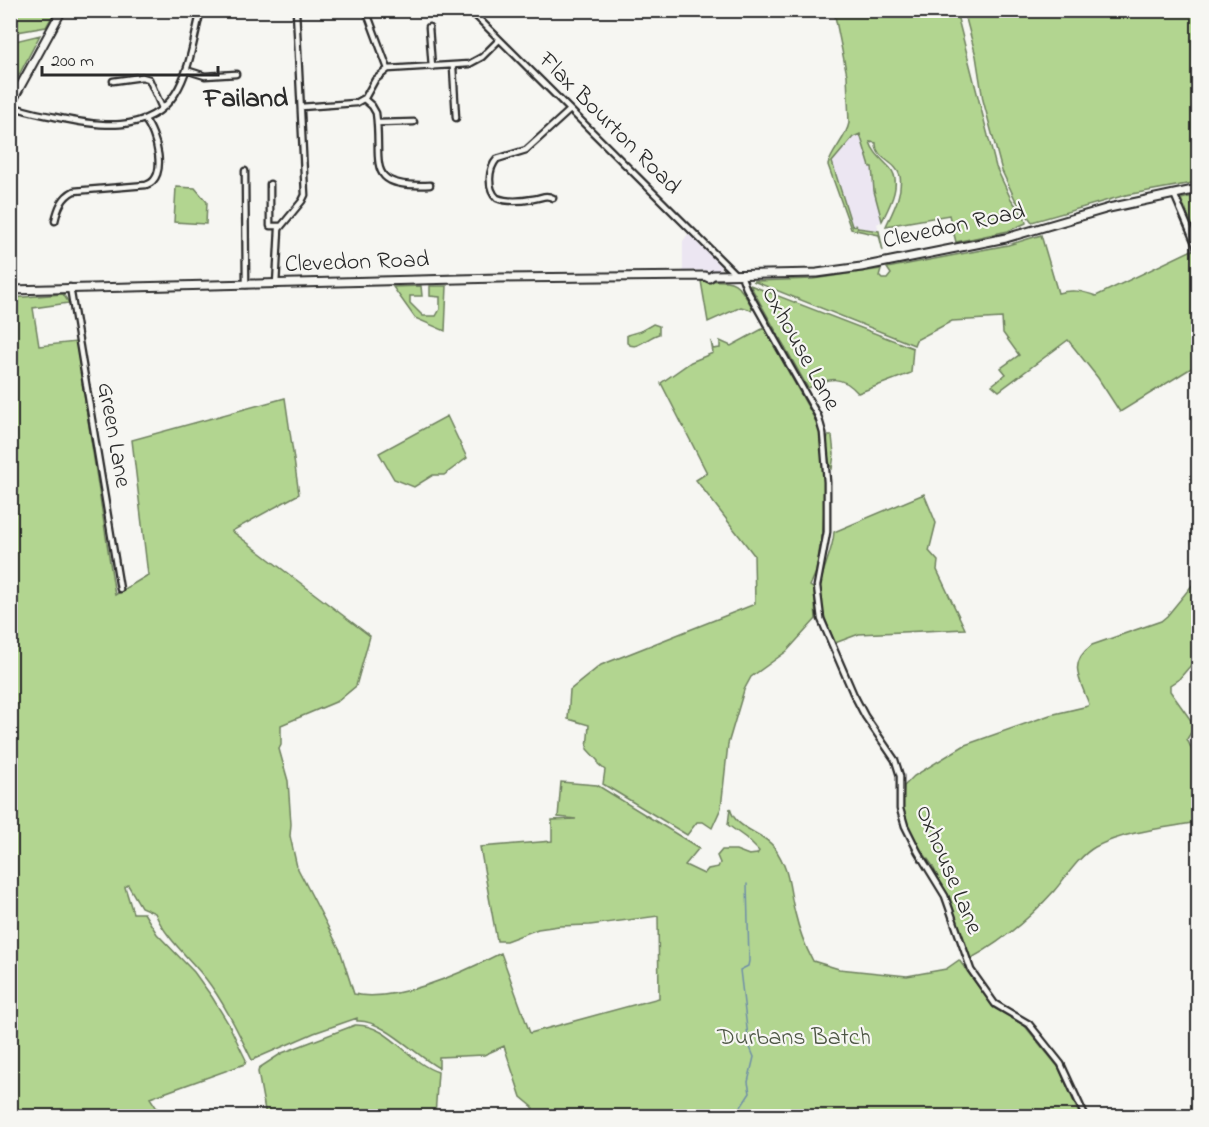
<svg xmlns="http://www.w3.org/2000/svg" width="1209" height="1127" font-family="'Indie Flower',sans-serif">
  <style>
    .built { fill: #ece6f2 }
    .green { fill: #b2d590; stroke: #6e805e; stroke-width: 1.5 }
    .lines { fill: none; stroke-linecap: round; stroke-linejoin: round }
    .stream { stroke: #6f8fa7; stroke-width: 1.5 }
    .minor-casing { stroke: #2b2b2b; stroke-width: 9 }
    .secondary-casing { stroke: #2b2b2b; stroke-width: 11 }
    .minor { stroke: #f6f6f2; stroke-width: 4.5 }
    .secondary { stroke: #f6f6f2; stroke-width: 7 }
    .labels { text-anchor: middle; dominant-baseline: central; stroke-width: 4.5; stroke-linejoin: round; paint-order: stroke }
    .street-label { font-size: 24px; fill: #2b2b2b; stroke: #f6f6f2 }
    .park-label { font-size: 24px; fill: #4d5644; stroke: #f6f6f2 }
    .quarter-label { font-size: 27px; font-weight: bold; fill: #2b2b2b; stroke: #f6f6f2 }
  </style>
  <rect width="100%" height="100%" fill="#f6f6f2"/>
  <filter id="ink" filterUnits="userSpaceOnUse"><feTurbulence type="fractalNoise" baseFrequency=".0167" numOctaves="2"/><feDisplacementMap in="SourceGraphic" scale="12" xChannelSelector="R" yChannelSelector="G"/><feConvolveMatrix kernelMatrix="1 2 1 2 8 2 1 2 1" color-interpolation-filters="sRGB"/></filter>
  <g filter="url(#ink)">
    <!-- built -->
    <path class="built" d="M 860,134 L 873,173 L 871,176 L 874,191 L 882,221 L 877,224 L 879,231 L 852,226 L 832,162 L 853,137 Z
      M 688,234 L 713,258 L 721,267 L 720,270 L 683,271 L 683,241 Z"/>
    <!-- green -->
    <path class="green" d="M 11,10 L 55,10 L 55,11 L 46,27 L 11,33 Z
      M 834,11 L 956,11 L 996,167 L 1011,199 L 1025,218 L 1026,223 L 1008,231 L 956,242 L 949,215 L 886,226 C 893,211 903,193 900,176 C 896,161 875,159 876,143 L 870,142 C 874,154 882,159 890,168 C 903,183 889,207 882,221 L 874,191 L 872,167 L 870,167 L 860,134 L 853,137 L 832,162 L 852,226 L 856,225 L 858,228 L 879,231 L 883,251 L 879,235 L 851,229 L 828,165 C 832,150 846,139 849,123 L 847,75 Z
      M 964,11 L 1198,11 L 1198,182 L 1126,195 L 1032,222 L 1015,199 L 1002,171 L 983,100 L 976,56 Z
      M 40,35 L 11,90 L 11,42 Z
      M 176,187 L 195,188 L 207,202 L 206,224 L 174,222 Z
      M 1198,195 L 1198,238 L 1181,199 Z
      M 1041,235 L 1058,293 C 1072,289 1082,291 1096,296 L 1194,249 L 1198,260 L 1198,364 L 1120,412 L 1098,378 L 1068,340 L 999,391 L 992,385 L 1006,374 L 1001,368 L 1019,355 L 1003,333 L 1002,318 L 952,321 L 916,340 L 914,345 L 753,281 L 813,279 L 881,269 L 879,276 L 882,279 L 887,279 L 891,274 L 887,268 L 1008,245 Z
      M 701,281 C 736,281 734,277 752,307 L 751,310 L 741,307 L 708,322 Z
      M 750,285 L 913,348 L 911,373 L 858,393 C 841,374 829,378 808,388 Z
      M 421,286 L 422,296 L 410,296 L 410,303 L 423,316 L 436,316 L 440,309 L 440,297 L 430,296 L 430,286 L 447,286 L 445,331 L 415,318 L 393,287 Z
      M 63,294 L 69,303 L 33,308 L 39,346 L 76,342 L 115,595 L 148,575 L 132,440 L 285,398 L 299,494 L 232,531 L 370,636 L 356,686 L 338,701 L 281,725 L 281,745 L 279,749 L 288,781 L 291,824 L 290,836 L 297,867 L 340,950 L 354,994 C 397,1003 464,972 501,953 L 530,1033 L 659,998 L 658,916 L 590,925 L 559,926 L 538,929 L 506,941 L 497,941 L 480,847 L 552,841 L 552,820 L 576,819 L 558,817 L 561,782 L 597,785 L 699,848 L 685,865 L 704,874 L 708,869 L 718,867 L 720,863 L 717,856 L 722,850 L 736,850 L 749,855 L 757,854 L 759,851 L 746,838 L 728,825 L 730,808 C 735,830 762,831 774,847 C 791,872 788,886 795,913 C 799,930 805,946 813,961 L 839,969 L 907,976 L 946,969 L 959,960 L 994,1008 L 1024,1025 L 1059,1068 L 1080,1116 L 531,1116 L 533,1107 L 521,1097 L 504,1046 L 484,1055 L 439,1057 L 439,1068 C 416,1056 383,1019 357,1021 L 357,1018 L 314,1033 L 252,1060 C 238,1032 225,1004 206,979 C 189,957 166,939 155,913 L 141,907 L 128,885 L 125,887 L 133,913 L 144,913 L 157,934 L 194,972 L 212,997 L 228,1023 L 246,1060 L 245,1064 L 150,1098 L 162,1116 L 11,1116 L 11,298 Z
      M 653,324 L 659,326 L 659,334 C 647,337 636,352 627,343 L 627,335 L 641,331 Z
      M 764,328 L 819,427 L 825,487 L 823,527 L 816,572 L 810,586 L 814,589 L 816,619 L 787,651 L 751,677 L 744,690 L 728,744 L 721,808 L 712,828 L 703,822 L 697,822 L 687,835 L 603,784 L 605,770 L 598,764 L 598,761 L 587,749 L 589,725 L 568,719 L 570,690 L 601,665 L 755,604 L 754,555 L 696,480 L 707,473 L 661,383 L 691,362 L 713,353 L 711,341 L 713,349 L 720,348 L 720,341 L 731,346 Z
      M 447,416 L 467,458 L 444,475 L 433,475 L 414,487 L 394,479 L 379,453 Z
      M 828,436 L 832,436 L 834,454 L 832,469 C 828,461 826,445 828,436 Z
      M 924,494 L 936,523 L 929,551 L 938,561 L 937,570 L 965,629 L 859,634 L 835,643 C 828,626 818,606 820,588 C 822,568 833,552 834,532 Z
      M 1198,578 L 1198,657 L 1179,679 L 1170,685 L 1170,691 L 1195,726 L 1187,739 L 1198,763 L 1198,822 C 1165,828 1126,831 1095,847 C 1078,857 1067,876 1054,891 C 1029,919 1002,942 968,960 L 952,906 L 932,865 L 912,837 L 904,817 L 902,807 L 904,786 L 914,776 L 965,745 L 1050,715 L 1088,706 L 1089,704 C 1080,680 1067,663 1092,645 L 1161,621 L 1167,616 Z
      M 355,1025 C 390,1024 407,1062 438,1072 L 435,1116 L 266,1116 L 258,1072 L 259,1068 L 282,1053 Z"/>
    <g class="lines">
      <!-- stream -->
      <path class="stream" d="M 735,1116 L 750,1093 L 748,1082 L 754,1057 L 749,1045 L 740,970 L 748,966 L 749,961 L 747,884"/>
      <!-- minor casing -->
      <g class="minor-casing">
        <path id="minor" d="M 366,10 L 388,69
          M 470,10 L 736,275
          M 429,27 L 432,67
          M 453,67 L 456,118
          M 186,70 L 205,76 L 236,74
          M 113,81 L 142,77 L 149,79 L 162,108
          M 364,99 L 372,106 L 376,113 C 383,163 362,188 430,185
          M 10,105 C 25,112 40,114 55,117 C 96,126 148,135 175,94 C 190,71 194,37 201,10
          M 301,107 L 356,103 L 365,98 L 375,80 L 388,69 L 469,64 L 482,57 L 499,40
          M 377,123 L 414,122
          M 245,171 L 246,285
          M 270,184 L 270,226 L 280,226
          M 1174,194 L 1198,250
          M 553,198 C 545,194 542,198 533,199 C 522,201 507,202 497,198 C 487,189 488,169 497,159 L 526,150 L 570,110
          M 55,221 C 58,208 62,197 74,191 L 146,185 C 169,178 156,133 145,120
          M 741,275 L 746,288 L 818,416 L 823,433 L 827,482 L 827,532 L 817,586 L 821,619 L 853,693 L 865,716 L 895,760 L 900,776 L 900,809 L 905,826 L 918,852 L 945,896 L 971,970 L 995,1004 L 1029,1024 L 1061,1064 L 1085,1116
          M 276,285 L 279,229 L 302,201 L 305,195 L 296,10
          M 70,287 L 120,589"/>
      </g>
      <!-- secondary casing -->
      <g class="secondary-casing">
        <path id="secondary" d="M 10,105 L 62,10
          M 10,290 L 499,278 L 705,276 L 709,278 L 713,275 L 817,273 L 861,267 L 1006,238 L 1109,208 L 1198,189"/>
      </g>
      <!-- minor -->
      <use href="#minor" class="minor"/>
      <!-- secondary -->
      <use href="#secondary" class="secondary"/>
    </g>
  </g>
  <g class="labels">
    <!-- street labels -->
    <g class="street-label">
      <text transform="translate(609 124) rotate(45)">Flax Bourton Road</text>
      <text transform="translate(954 227) rotate(-12)">Clevedon Road</text>
      <text transform="translate(357 263) rotate(-2)">Clevedon Road</text>
      <text transform="translate(800 349) rotate(61)">Oxhouse Lane</text>
      <text transform="translate(113 435) rotate(80)">Green Lane</text>
      <text transform="translate(948 870) rotate(67)">Oxhouse Lane</text>
    </g>
    <!-- park labels -->
    <g class="park-label">
      <text x="794" y="1038">Durbans Batch</text>
    </g>
    <!-- quarter labels -->
    <g class="quarter-label">
      <text x="246" y="99">Failand</text>
    </g>
  </g>
  <!-- margin -->
  <rect width="1209" height="1127" fill="none" stroke="#f6f6f2" stroke-width="36"/>
  <rect x="18" y="18" width="1173" height="1091" fill="none" stroke="#2b2b2b" stroke-width="2" filter="url(#ink)"/>
  <!-- scale -->
  <path d="M42 66v9h176v-9" fill="none" stroke="#2b2b2b" stroke-width="3"/>
  <text x="51" y="66" font-size="18" fill="#2b2b2b" stroke="#f6f6f2" stroke-width="4.5" paint-order="stroke">200 m</text>
</svg>
